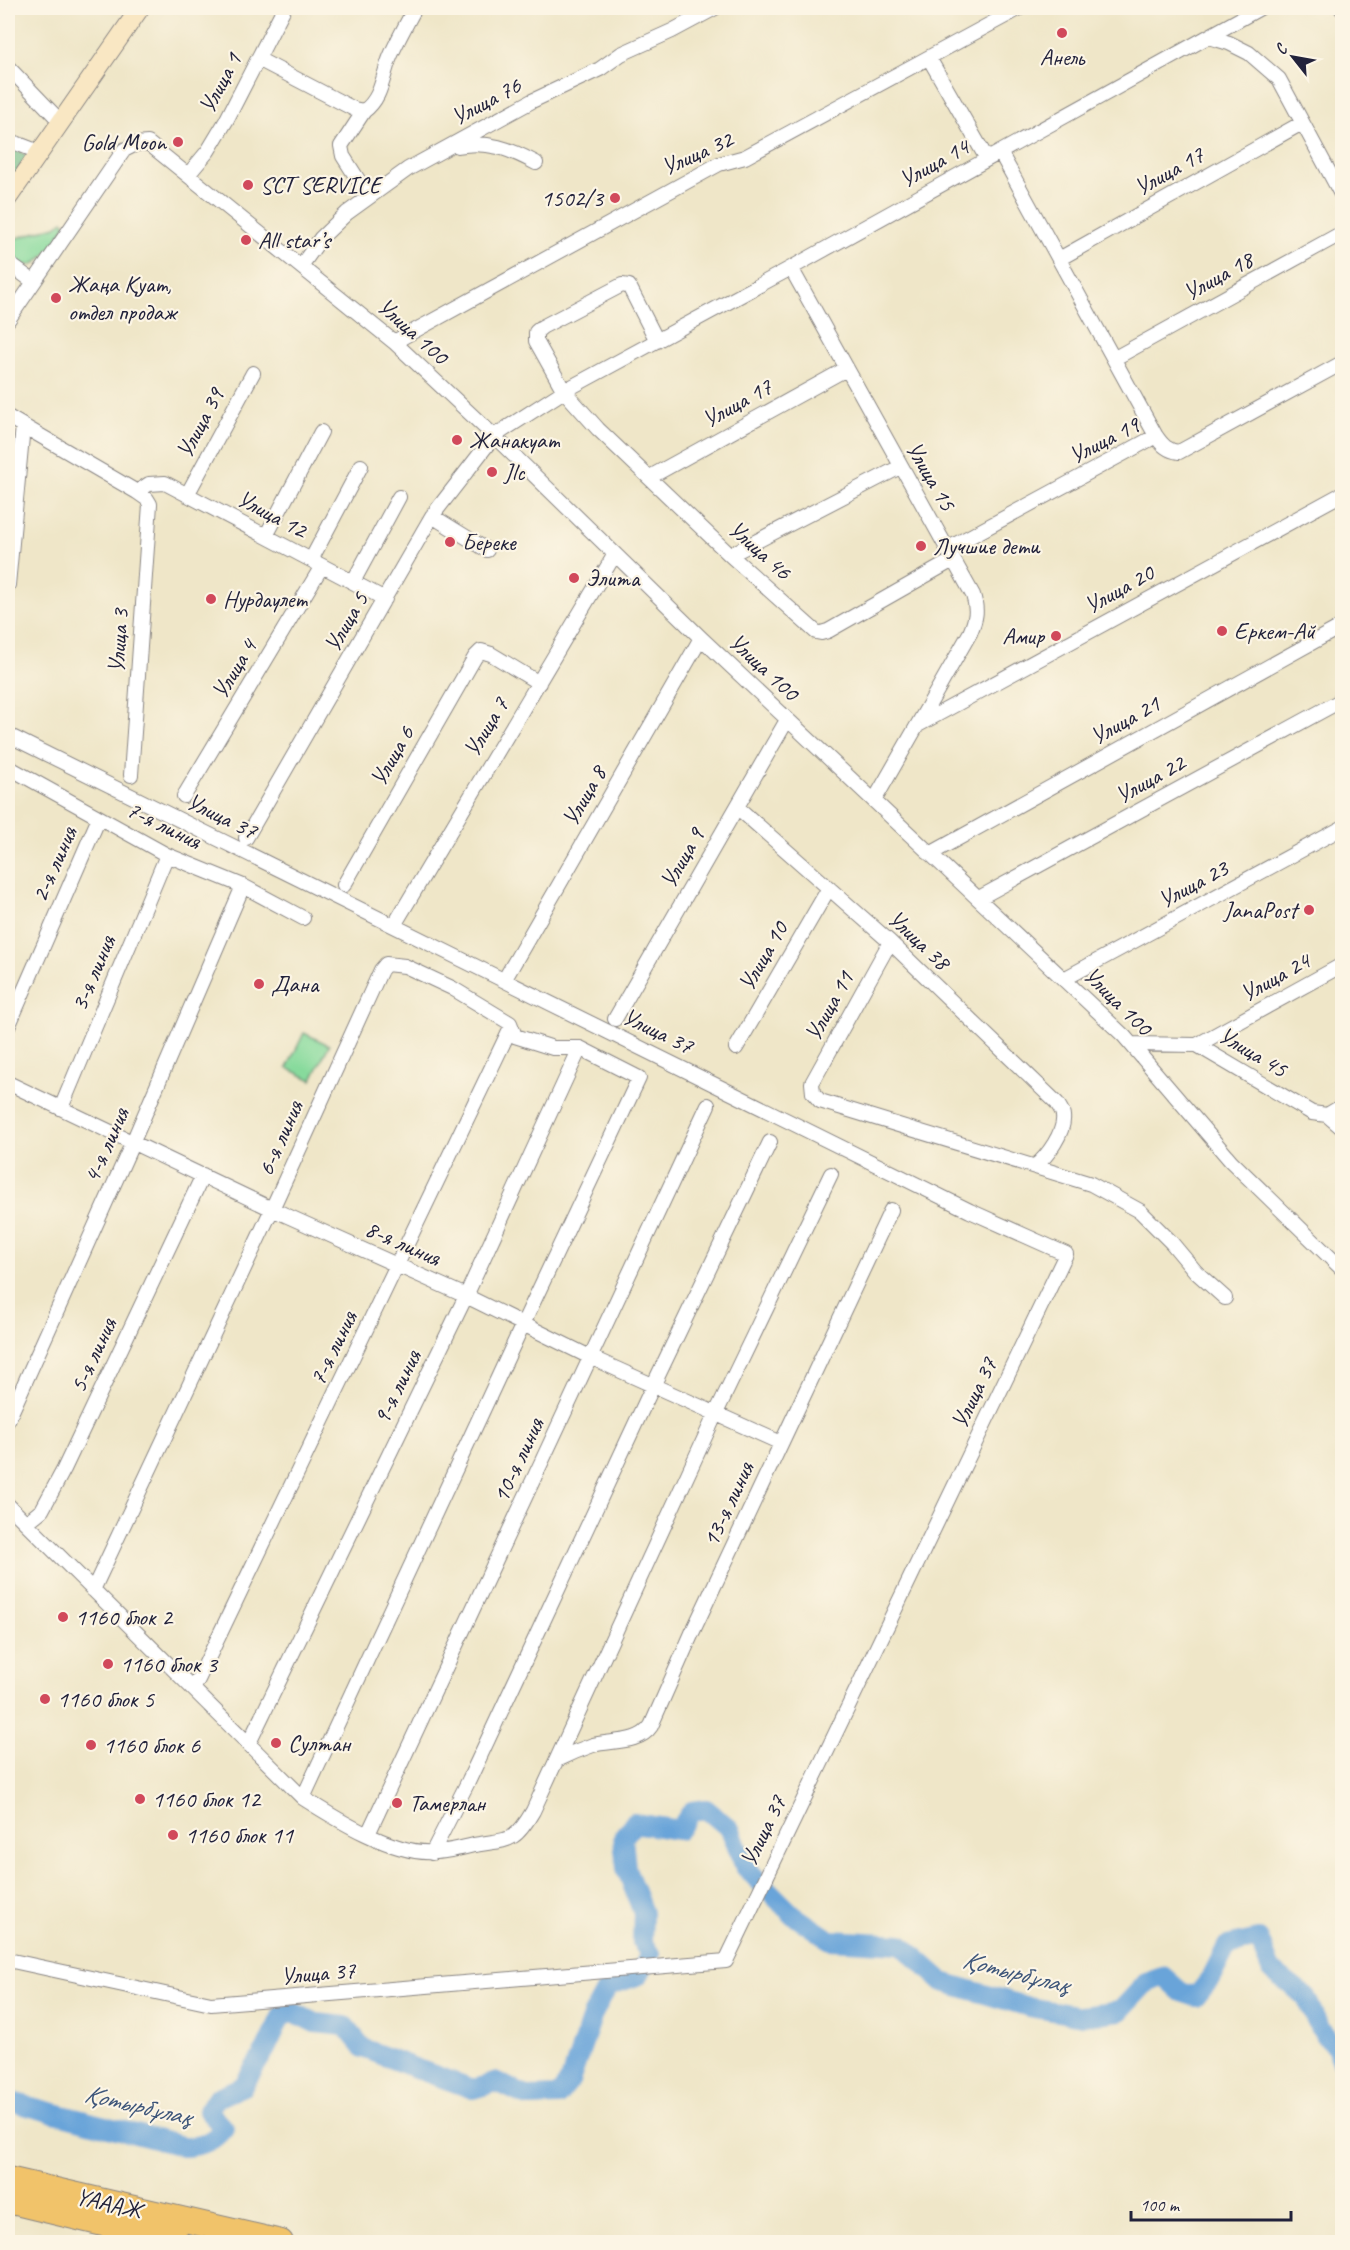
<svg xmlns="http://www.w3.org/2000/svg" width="1350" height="2250" font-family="Caveat,sans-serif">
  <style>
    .green { fill: #87da9c; stroke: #547e6c; stroke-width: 1.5 }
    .forest { fill: #6dba84; stroke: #486e60; stroke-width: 1.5 }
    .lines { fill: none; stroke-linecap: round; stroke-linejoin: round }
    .river { stroke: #69a4d9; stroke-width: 20 }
    .street-casing { stroke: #888482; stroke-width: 16 }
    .secondary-casing { stroke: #888482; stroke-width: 20 }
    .highway-casing { stroke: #888482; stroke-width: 26 }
    .street { stroke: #fff; stroke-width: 14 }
    .secondary { stroke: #f9e7c3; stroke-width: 18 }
    .highway { stroke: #f1c36a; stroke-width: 24 }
    .poi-dot { fill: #d1495b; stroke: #fcf5e5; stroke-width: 2 }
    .labels { text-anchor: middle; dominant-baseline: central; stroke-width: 4.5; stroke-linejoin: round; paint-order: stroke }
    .poi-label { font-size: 24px; fill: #22223b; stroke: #fcf5e5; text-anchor: start }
    .street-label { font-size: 24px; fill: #22223b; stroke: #fcf5e5 }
    .water-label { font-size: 26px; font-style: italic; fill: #3e567a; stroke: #fcf5e5 }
  </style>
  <rect width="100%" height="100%" fill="#fcf5e5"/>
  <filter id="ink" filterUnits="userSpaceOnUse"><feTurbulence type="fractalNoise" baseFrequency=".0167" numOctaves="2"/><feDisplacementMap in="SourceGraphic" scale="12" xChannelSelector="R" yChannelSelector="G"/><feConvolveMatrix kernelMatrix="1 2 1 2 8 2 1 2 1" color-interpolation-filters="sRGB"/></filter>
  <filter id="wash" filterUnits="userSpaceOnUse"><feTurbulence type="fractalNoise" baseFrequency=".008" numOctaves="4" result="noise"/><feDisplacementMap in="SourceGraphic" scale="24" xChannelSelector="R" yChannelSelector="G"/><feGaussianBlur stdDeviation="1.35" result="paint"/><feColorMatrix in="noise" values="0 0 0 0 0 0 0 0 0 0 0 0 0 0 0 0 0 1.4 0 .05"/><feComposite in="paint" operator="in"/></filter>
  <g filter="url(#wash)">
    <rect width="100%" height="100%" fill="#efe6c8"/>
    <!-- green -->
    <path class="green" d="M 63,221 L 66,224 C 59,236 42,268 25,265 C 19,264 12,257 8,254 L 8,249 L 14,239 L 56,226 Z
      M 304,1033 L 329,1045 L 312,1080 L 287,1068 Z"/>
    <!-- forest -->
    <path class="forest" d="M 9,145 L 28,156 L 8,185 L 8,147 Z"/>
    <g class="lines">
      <!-- river -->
      <path class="river" d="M 8,2101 L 186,2147 C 203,2145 213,2142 224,2128 L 208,2111 L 216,2098 L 243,2086 L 266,2049 L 282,2015 L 295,2013 L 315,2023 L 345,2026 L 363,2048 L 420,2070 L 473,2089 L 497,2082 L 528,2097 L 558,2096 L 570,2081 L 593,2014 L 608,1986 L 639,1975 L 650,1954 L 642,1942 L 643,1913 L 626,1868 L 623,1838 L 634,1823 L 679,1830 L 692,1811 L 706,1809 L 730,1829 L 745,1867 L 793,1915 L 830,1940 L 901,1944 L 943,1982 L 1029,2007 L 1082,2016 L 1120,2011 L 1145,1984 L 1163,1976 L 1181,1992 L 1196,1997 L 1211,1978 L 1227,1946 L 1259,1939 L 1271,1970 L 1306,1997 L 1319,2027 L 1336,2048 L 1342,2061"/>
    </g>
  </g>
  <g filter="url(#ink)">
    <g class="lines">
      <!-- street casing -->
      <g class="street-casing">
        <path id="street" d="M 1341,8 L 1342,9
          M 1209,37 L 1229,43 L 1249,53 L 1279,79 L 1342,196
          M 929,58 L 987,159
          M 258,59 L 354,109 L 364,111 C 383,97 382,75 391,55 C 398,39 407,23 415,8
          M 8,67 L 60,121
          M 364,111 L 341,146 L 343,156 L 369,197
          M 8,140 L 39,152
          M 458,146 C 487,140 510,149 536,163
          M 1000,152 L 1156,436
          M 188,175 L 208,151 L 226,121 L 284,8
          M 1059,259 L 1302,123
          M 8,263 L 34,282
          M 301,266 L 321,238 L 347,213 L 408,169 L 532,101 L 600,69 L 621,54 L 672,31 L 715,8
          M 791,268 L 973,595 C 978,610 976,619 970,633 L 874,801
          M 8,320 L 124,150 L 136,144 L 148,143 L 394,342 L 494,436 L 701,638 L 1124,1036 L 1231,1161 L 1342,1269
          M 657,341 L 629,286 L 622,285 L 542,327 L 536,332 L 536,341 L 564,391 L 598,429 L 730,555 L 816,632 L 821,633 L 828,631 L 953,560
          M 394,342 L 719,164 L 745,157 L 1020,8
          M 1115,358 L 1342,233
          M 8,417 L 137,492 L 147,499 L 150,504 L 131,775
          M 650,477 L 846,369
          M 137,492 L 149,484 L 165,483 L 385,599
          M 187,495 L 253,373
          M 432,516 L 487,550
          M 266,536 L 321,432
          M 947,549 L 1156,436 C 1162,445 1168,451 1179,452 L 1342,363
          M 730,555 L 900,467
          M 311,560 L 361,466
          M 353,582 L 399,497
          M 8,585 L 23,426
          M 918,725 L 1342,494
          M 8,735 L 970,1211 L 1066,1254 L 726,1961 L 211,2004 L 8,1960
          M 8,767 L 167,855 L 243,886 L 303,918
          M 184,796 L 322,566
          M 737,807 L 890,942 L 1057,1103 C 1059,1107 1063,1111 1063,1116 C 1065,1132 1047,1157 1035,1166
          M 246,838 L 432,516 L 494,436 L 564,391 L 791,268 L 1260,8
          M 930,854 L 1342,626
          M 344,885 L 475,657 L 481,651 L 491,654 L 539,683
          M 979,898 L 1342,700
          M 396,922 L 615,554
          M 890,942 L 812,1083 L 813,1093 L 820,1101 L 1091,1184 L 1140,1211 L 1171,1242 L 1196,1272 L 1225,1298
          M 506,977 L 701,638
          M 1064,979 L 1342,828
          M 615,1019 L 787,720
          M 8,1027 L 99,818
          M 1131,1044 L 1197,1045 L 1312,1113 L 1327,1115 L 1342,1128
          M 1197,1045 L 1342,965
          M 736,1048 L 829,888
          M 8,1083 L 272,1209 L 466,1296 L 590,1357 L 781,1443
          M 61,1108 L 167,855
          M 1327,1115 L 1342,1106
          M 8,1420 L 132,1144 L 243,886
          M 8,1505 L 26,1523 L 42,1510 L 64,1469 L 203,1175
          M 26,1523 L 303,1798 C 336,1819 394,1855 433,1852 C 446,1852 461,1848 474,1845 C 509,1839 514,1844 533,1811 L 716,1413 L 831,1174
          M 93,1590 L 272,1209 L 381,970 L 386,964 L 405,966 L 452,988 L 510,1023 L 515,1036 L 553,1048 L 580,1048 L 639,1078 L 523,1324 L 303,1798
          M 194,1688 L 511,1027
          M 249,1743 L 466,1296 L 580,1048
          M 557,1760 C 569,1754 581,1749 593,1745 C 612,1740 639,1744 651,1726 L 692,1633 L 891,1210
          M 368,1834 L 708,1105
          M 432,1853 L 469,1780 L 653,1386 L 770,1142"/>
      </g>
      <!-- secondary casing -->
      <g class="secondary-casing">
        <path id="secondary" d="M 8,198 L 140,8"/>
      </g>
      <!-- highway casing -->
      <g class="highway-casing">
        <path id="highway" d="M 8,2179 L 281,2242
          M 8,2201 L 178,2242"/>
      </g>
      <!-- street -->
      <use href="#street" class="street"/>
      <!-- secondary -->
      <use href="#secondary" class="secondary"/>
      <!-- highway -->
      <use href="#highway" class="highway"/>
    </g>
  </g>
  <!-- markers -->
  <g class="poi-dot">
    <circle cx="1062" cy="33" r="6"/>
    <circle cx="178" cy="142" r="6"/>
    <circle cx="248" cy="185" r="6"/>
    <circle cx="615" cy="198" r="6"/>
    <circle cx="246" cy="240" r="6"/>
    <circle cx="56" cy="298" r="6"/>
    <circle cx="457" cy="440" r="6"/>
    <circle cx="492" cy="472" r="6"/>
    <circle cx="450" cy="542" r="6"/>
    <circle cx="921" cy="546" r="6"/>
    <circle cx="574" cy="578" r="6"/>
    <circle cx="211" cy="599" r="6"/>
    <circle cx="1222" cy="631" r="6"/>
    <circle cx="1056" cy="636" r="6"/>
    <circle cx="1309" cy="910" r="6"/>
    <circle cx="259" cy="984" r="6"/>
    <circle cx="63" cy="1617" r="6"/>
    <circle cx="108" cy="1664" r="6"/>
    <circle cx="45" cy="1699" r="6"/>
    <circle cx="276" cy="1743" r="6"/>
    <circle cx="91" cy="1745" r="6"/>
    <circle cx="140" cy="1799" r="6"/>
    <circle cx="397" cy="1803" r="6"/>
    <circle cx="173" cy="1835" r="6"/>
  </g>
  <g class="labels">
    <!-- poi labels -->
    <g class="poi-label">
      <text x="1062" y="57" text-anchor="middle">Анель</text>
      <text x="166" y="142" text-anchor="end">Gold Moon</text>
      <text x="260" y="185">SCT SERVICE</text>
      <text x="603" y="198" text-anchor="end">1502/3</text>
      <text x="258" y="240">All star’s</text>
      <text x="68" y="284">Жаңа Қуат,<tspan x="68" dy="28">отдел продаж</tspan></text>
      <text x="469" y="440">Жанакуат</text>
      <text x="504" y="472">Jlc</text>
      <text x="462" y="542">Береке</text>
      <text x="933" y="546">Лучшие дети</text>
      <text x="586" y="578">Элита</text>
      <text x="223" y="599">Нурдаулет</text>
      <text x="1234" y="631">Еркем-Ай</text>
      <text x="1044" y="636" text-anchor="end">Амир</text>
      <text x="1297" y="910" text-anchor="end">JanaPost</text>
      <text x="271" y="984">Дана</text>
      <text x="75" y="1617">1160 блок 2</text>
      <text x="120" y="1664">1160 блок 3</text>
      <text x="57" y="1699">1160 блок 5</text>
      <text x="288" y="1743">Султан</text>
      <text x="103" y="1745">1160 блок 6</text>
      <text x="152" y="1799">1160 блок 12</text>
      <text x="409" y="1803">Тамерлан</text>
      <text x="185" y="1835">1160 блок 11</text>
    </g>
    <!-- street labels -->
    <g class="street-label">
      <text transform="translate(220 83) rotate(-62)">Улица 1</text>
      <text transform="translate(486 101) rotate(-28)">Улица 76</text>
      <text transform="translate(697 153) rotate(-24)">Улица 32</text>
      <text transform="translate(934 163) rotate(-29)">Улица 14</text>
      <text transform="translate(1169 171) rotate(-29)">Улица 17</text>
      <text transform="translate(1218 276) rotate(-29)">Улица 18</text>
      <text transform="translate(413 331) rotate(42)">Улица 100</text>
      <text transform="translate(737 403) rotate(-29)">Улица 17</text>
      <text transform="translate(200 423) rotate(-62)">Улица 39</text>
      <text transform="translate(1104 440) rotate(-27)">Улица 19</text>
      <text transform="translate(931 476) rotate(60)">Улица 15</text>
      <text transform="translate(272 514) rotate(28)">Улица 12</text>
      <text transform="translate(760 550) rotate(42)">Улица 46</text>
      <text transform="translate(1119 589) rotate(-29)">Улица 20</text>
      <text transform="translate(346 622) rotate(-60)">Улица 5</text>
      <text transform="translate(118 641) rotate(-86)">Улица 3</text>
      <text transform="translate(764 667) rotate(43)">Улица 100</text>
      <text transform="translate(234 669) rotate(-59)">Улица 4</text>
      <text transform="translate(1125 720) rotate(-29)">Улица 21</text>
      <text transform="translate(486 727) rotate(-59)">Улица 7</text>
      <text transform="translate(392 756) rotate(-60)">Улица 6</text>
      <text transform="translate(1150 779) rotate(-29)">Улица 22</text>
      <text transform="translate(584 796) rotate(-60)">Улица 8</text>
      <text transform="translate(222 816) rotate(26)">Улица 37</text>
      <text transform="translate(164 825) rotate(26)">7-я линия</text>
      <text transform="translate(682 858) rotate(-60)">Улица 9</text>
      <text transform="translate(54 864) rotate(-66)">2-я линия</text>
      <text transform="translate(1193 884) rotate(-28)">Улица 23</text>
      <text transform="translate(919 940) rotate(43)">Улица 38</text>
      <text transform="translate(763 956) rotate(-60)">Улица 10</text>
      <text transform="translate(93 973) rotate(-67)">3-я линия</text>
      <text transform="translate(1275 977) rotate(-29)">Улица 24</text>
      <text transform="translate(1118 1001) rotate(45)">Улица 100</text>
      <text transform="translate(829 1006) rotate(-61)">Улица 11</text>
      <text transform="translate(658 1031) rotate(26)">Улица 37</text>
      <text transform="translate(1253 1052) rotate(31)">Улица 45</text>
      <text transform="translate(280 1138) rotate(-66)">6-я линия</text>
      <text transform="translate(106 1145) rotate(-66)">4-я линия</text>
      <text transform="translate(403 1243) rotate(24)">8-я линия</text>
      <text transform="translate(333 1348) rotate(-64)">7-я линия</text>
      <text transform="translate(93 1355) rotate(-65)">5-я линия</text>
      <text transform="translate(397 1387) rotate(-64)">9-я линия</text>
      <text transform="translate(974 1393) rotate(-64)">Улица 37</text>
      <text transform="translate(518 1460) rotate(-65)">10-я линия</text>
      <text transform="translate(728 1504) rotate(-65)">13-я линия</text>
      <text transform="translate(763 1831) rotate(-64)">Улица 37</text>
      <text transform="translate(318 1973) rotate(-5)">Улица 37</text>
      <text transform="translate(109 2203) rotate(13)">ҮАААЖ</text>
    </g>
    <!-- water labels -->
    <g class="water-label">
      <text transform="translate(1016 1972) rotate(14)">Қотырбұлақ</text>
      <text transform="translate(138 2105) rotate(13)">Қотырбұлақ</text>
    </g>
  </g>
  <!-- margin -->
  <rect width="1350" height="2250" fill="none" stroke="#fcf5e5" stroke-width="30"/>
  <!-- north arrow -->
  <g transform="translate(1293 57) rotate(301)" stroke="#fcf5e5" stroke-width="4.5" paint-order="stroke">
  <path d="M0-4.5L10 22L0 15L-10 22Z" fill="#22223b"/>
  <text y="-9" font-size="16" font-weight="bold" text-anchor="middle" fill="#22223b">С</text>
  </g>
  <!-- scale -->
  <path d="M1131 2211v9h160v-9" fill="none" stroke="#22223b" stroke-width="3"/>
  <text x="1140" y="2211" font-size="18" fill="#22223b" stroke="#fcf5e5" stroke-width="4.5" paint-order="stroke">100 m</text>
</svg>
